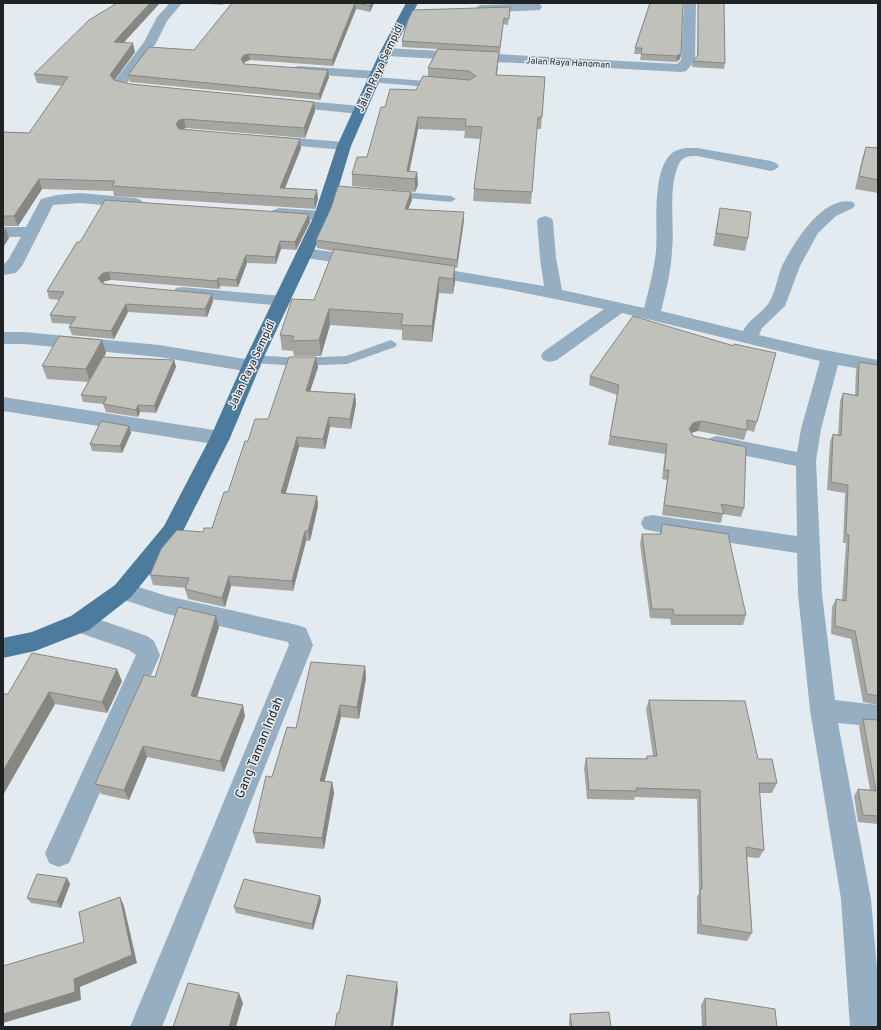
<svg xmlns="http://www.w3.org/2000/svg" width="881" height="1030" font-family="Overpass,sans-serif">
  <style>
    .lines { fill: none; stroke-linecap: round; stroke-linejoin: round }
    .service { fill: #95aec2; fill-rule: evenodd }
    .minor { fill: #95aec2; fill-rule: evenodd }
    .primary { fill: #4c7b9e; fill-rule: evenodd }
    .wall { fill: #a5a6a1 }
    .shaded-wall { fill: #868783 }
    .building { fill: #c0c1bb; stroke: #868783 }
    .labels { text-anchor: middle; dominant-baseline: central; stroke-width: 3; stroke-linejoin: round; paint-order: stroke }
    .far-street-label { font-size: 9px; fill: #1f2123; stroke: #e4ebf0 }
    .street-label { font-size: 11px; fill: #1f2123; stroke: #e4ebf0 }
    .near-street-label { font-size: 13px; fill: #1f2123; stroke: #e4ebf0 }
  </style>
  <rect width="100%" height="100%" fill="#e4ebf0"/>
  <g class="lines">
    <!-- service -->
    <path class="service" d="M 374,77 L 439,82 L 444,85 L 439,88 L 371,82 L 371,78 Z
      M 391,191 L 451,196 L 456,199 L 451,202 L 387,196 L 386,194 Z
      M 391,340 L 397,344 L 395,347 L 347,364 L 298,366 L 254,363 L 249,362 L 248,359 L 249,356 L 254,355 L 298,358 L 346,356 Z"/>
    <!-- minor -->
    <path class="minor" d="M 170,3 L 182,3 L 167,21 L 156,43 L 127,83 L 152,87 L 154,90 L 152,93 L 147,94 L 119,90 L 113,83 L 144,42 L 157,17 Z
      M 536,3 L 540,4 L 542,7 L 540,10 L 480,13 L 474,9 L 480,5 Z
      M 684,3 L 696,3 L 695,61 L 686,71 L 681,72 L 386,56 L 380,52 L 386,48 L 677,64 L 681,60 Z
      M 299,66 L 376,71 L 381,72 L 383,75 L 381,78 L 376,79 L 294,73 L 292,70 L 294,67 Z
      M 284,99 L 360,106 L 365,107 L 367,110 L 365,113 L 360,114 L 279,106 L 277,103 L 279,100 Z
      M 271,136 L 344,142 L 349,143 L 351,146 L 349,149 L 344,150 L 266,143 L 264,140 L 266,137 Z
      M 686,148 L 697,148 L 771,161 L 776,163 L 779,166 L 776,169 L 771,171 L 697,156 C 691,156 684,156 680,162 C 667,185 675,225 672,251 C 671,271 666,291 661,311 L 743,331 C 749,319 761,314 768,304 C 775,294 777,278 782,266 C 793,244 823,194 853,202 L 855,205 L 853,208 L 836,216 L 818,233 L 800,266 L 785,306 L 762,328 L 759,335 L 819,349 L 878,360 L 878,372 L 838,365 L 821,429 L 816,461 L 822,594 L 835,700 L 878,705 L 878,727 L 838,723 L 871,899 L 878,981 L 878,1027 L 850,1027 L 841,899 L 810,710 L 798,594 L 797,553 L 652,531 L 644,529 L 641,523 L 644,517 L 652,515 L 797,536 L 796,466 L 717,450 L 710,448 L 707,443 L 710,438 L 717,436 L 797,452 L 801,429 L 820,361 L 622,313 L 557,360 L 550,362 L 543,360 L 541,356 L 543,352 L 604,309 L 500,288 L 425,276 L 419,275 L 416,271 L 419,267 L 425,266 L 544,286 L 540,258 L 537,221 L 539,218 L 545,216 L 551,218 L 553,221 L 556,258 L 562,290 L 644,308 C 649,289 654,270 656,251 C 658,226 651,171 672,153 C 676,150 681,149 686,148 Z
      M 80,193 L 135,198 L 141,200 L 143,203 L 141,206 L 135,208 L 80,203 L 53,205 L 22,266 L 16,273 L 3,275 L 3,265 L 8,260 L 21,237 L 3,237 L 3,227 L 26,227 L 41,199 L 57,195 Z
      M 279,208 L 322,211 L 328,213 L 330,216 L 328,219 L 322,221 L 273,216 L 271,213 L 273,210 Z
      M 305,248 L 360,256 L 366,257 L 369,261 L 366,265 L 360,266 L 299,257 L 297,253 L 299,249 Z
      M 182,287 L 282,296 L 288,297 L 291,301 L 288,305 L 282,306 L 176,296 L 173,292 L 176,288 Z
      M 3,332 L 24,332 L 159,345 L 251,360 L 258,362 L 261,366 L 258,370 L 251,372 L 159,357 L 24,344 L 3,344 Z
      M 3,397 L 220,431 L 227,433 L 230,438 L 227,443 L 220,445 L 3,411 Z
      M 123,582 L 167,596 L 297,625 L 306,628 L 313,645 L 162,1027 L 130,1027 L 289,645 L 288,642 L 167,614 L 115,597 L 111,591 L 115,585 Z
      M 80,613 L 147,636 L 154,641 L 160,655 L 69,863 L 59,867 L 49,863 L 45,853 L 136,655 L 129,650 L 71,630 L 68,623 L 71,616 Z"/>
    <!-- primary -->
    <path class="primary" d="M 406,3 L 418,3 L 392,52 L 351,146 L 330,216 L 263,359 L 230,438 L 180,537 L 131,597 L 89,630 L 35,651 L 3,658 L 3,638 L 32,632 L 71,616 L 115,585 L 164,526 L 210,438 L 245,359 L 314,216 L 337,146 L 380,52 Z"/>
  </g>
  <!-- wall -->
  <path class="wall" d="M 160,3 L 123,43 L 135,52 L 114,80 L 130,84 L 314,102 L 315,111 L 305,138 L 186,128 L 182,129 L 301,148 L 285,188 L 317,190 L 318,199 L 315,209 L 114,196 L 113,191 L 42,189 L 18,226 L 3,226 L 3,132 L 29,133 L 62,86 L 37,83 L 34,74 Z
    M 198,3 L 224,3 L 222,5 Z
    M 232,3 L 374,3 L 370,12 L 356,9 L 333,66 L 250,60 L 245,62 L 243,63 L 244,64 L 329,77 L 320,100 L 130,82 L 128,75 L 194,50 Z
    M 419,3 L 472,3 L 419,4 Z
    M 650,3 L 681,53 L 680,59 L 676,62 L 640,60 L 641,54 L 634,54 L 635,48 Z
    M 698,3 L 724,3 L 725,63 L 724,69 L 692,67 L 693,61 L 697,56 Z
    M 510,7 L 508,25 L 503,24 L 500,53 L 499,53 L 497,75 L 545,77 L 541,129 L 537,129 L 531,204 L 473,201 L 474,189 L 481,139 L 464,138 L 465,131 L 418,129 L 409,172 L 417,172 L 418,185 L 415,192 L 352,186 L 352,174 L 367,157 L 385,107 L 416,90 L 428,76 L 428,68 L 437,49 L 402,47 L 402,41 Z
    M 866,147 L 878,148 L 878,193 L 855,189 L 862,159 Z
    M 412,200 L 408,209 L 464,220 L 457,268 L 455,268 L 455,281 L 453,294 L 439,293 L 432,342 L 402,340 L 402,330 L 330,325 L 321,356 L 294,356 L 293,351 L 282,350 L 280,335 L 314,300 L 333,251 L 317,248 L 316,240 Z
    M 720,208 L 748,238 L 745,251 L 713,246 Z
    M 310,222 L 296,250 L 281,249 L 276,264 L 247,263 L 238,287 L 220,286 L 219,289 L 111,280 L 105,281 L 102,283 L 213,301 L 207,317 L 128,312 L 114,339 L 72,335 L 69,327 L 71,324 L 52,323 L 50,315 L 60,300 L 49,299 L 47,291 L 77,242 Z
    M 734,346 L 776,353 L 754,432 L 747,430 L 744,440 L 698,431 L 691,432 L 744,508 L 741,517 L 723,514 L 721,523 L 662,515 L 667,480 L 662,479 L 665,454 L 608,445 L 617,395 L 589,385 L 590,376 Z
    M 106,353 L 104,357 L 174,360 L 176,367 L 156,413 L 140,412 L 138,417 L 106,412 L 103,404 L 104,404 L 83,402 L 81,395 L 88,382 L 47,379 L 42,366 Z
    M 859,362 L 878,365 L 878,705 L 863,702 L 851,639 L 831,634 L 832,607 L 836,599 L 842,600 L 846,543 L 843,543 L 845,493 L 827,490 L 830,442 L 833,434 L 838,435 L 840,401 L 843,393 L 855,395 L 856,370 Z
    M 318,367 L 310,391 L 355,394 L 356,404 L 351,429 L 330,427 L 325,449 L 299,447 L 285,494 L 317,496 L 318,506 L 310,541 L 306,541 L 293,591 L 231,586 L 225,607 L 188,599 L 185,589 L 186,588 L 153,585 L 150,575 L 212,528 L 228,492 L 248,441 Z
    M 129,426 L 131,433 L 122,453 L 92,451 L 90,444 Z
    M 662,524 L 746,615 L 743,625 L 671,625 L 670,619 L 650,618 L 640,544 L 642,534 L 660,534 Z
    M 216,616 L 219,627 L 197,697 L 245,716 L 224,772 L 147,757 L 129,800 L 101,794 L 95,784 L 155,677 Z
    M 365,666 L 366,678 L 359,719 L 341,717 L 324,781 L 332,782 L 334,793 L 324,849 L 256,843 L 253,832 L 272,777 L 296,728 Z
    M 122,681 L 107,713 L 55,704 L 3,795 L 3,694 L 8,694 Z
    M 649,700 L 758,759 L 777,783 L 772,793 L 760,793 L 764,850 L 759,858 L 747,857 L 752,933 L 747,941 L 697,934 L 697,897 L 699,893 L 697,799 L 635,797 L 634,800 L 587,799 L 584,768 L 586,758 L 646,759 L 647,756 L 653,756 L 646,709 Z
    M 863,719 L 878,720 L 878,824 L 858,822 L 854,796 L 858,789 L 870,790 L 859,727 Z
    M 67,878 L 70,884 L 61,908 L 31,903 L 27,898 Z
    M 320,896 L 321,901 L 313,930 L 236,913 L 234,907 Z
    M 705,998 L 777,1027 L 702,1027 L 701,1005 Z
    M 570,1014 L 611,1027 L 569,1027 L 569,1020 Z"/>
  <!-- shaded-wall -->
  <path class="shaded-wall" d="M 150,3 L 160,3 L 116,51 L 114,42 Z
    M 355,3 L 356,9 L 333,66 L 332,60 Z
    M 371,3 L 374,3 L 370,12 L 370,6 Z
    M 133,43 L 135,52 L 112,84 L 110,75 Z
    M 499,52 L 498,64 L 495,86 L 496,75 Z
    M 681,53 L 680,59 L 676,62 L 677,56 Z
    M 249,54 L 250,60 L 245,62 L 242,65 L 241,59 L 244,55 Z
    M 328,70 L 329,77 L 320,100 L 319,94 Z
    M 314,102 L 315,111 L 305,138 L 304,128 Z
    M 418,117 L 418,129 L 408,178 L 407,171 Z
    M 184,119 L 186,128 L 181,130 L 178,133 L 176,124 L 179,120 Z
    M 300,139 L 301,148 L 281,198 L 280,188 Z
    M 417,172 L 418,185 L 415,192 L 415,179 Z
    M 39,179 L 42,189 L 18,226 L 14,216 Z
    M 317,190 L 318,199 L 315,209 L 314,199 Z
    M 411,192 L 412,200 L 405,217 L 405,209 Z
    M 464,212 L 464,220 L 457,268 L 457,260 Z
    M 309,214 L 310,222 L 296,250 L 295,242 Z
    M 6,229 L 9,238 L 3,248 L 3,232 Z
    M 280,241 L 281,249 L 276,264 L 275,257 Z
    M 246,255 L 247,263 L 238,287 L 236,280 Z
    M 455,266 L 455,281 L 453,294 L 453,279 Z
    M 109,272 L 111,280 L 105,281 L 100,286 L 98,278 L 103,273 Z
    M 439,277 L 439,293 L 432,342 L 432,326 Z
    M 218,278 L 220,286 L 219,289 L 217,281 Z
    M 212,294 L 213,301 L 207,317 L 205,309 Z
    M 126,304 L 128,312 L 114,339 L 111,331 Z
    M 329,309 L 330,325 L 321,356 L 319,340 Z
    M 102,340 L 106,353 L 90,383 L 86,369 Z
    M 316,357 L 318,367 L 307,401 L 306,391 Z
    M 174,360 L 176,367 L 156,413 L 154,406 Z
    M 355,394 L 356,404 L 351,429 L 350,419 Z
    M 138,405 L 140,412 L 138,417 L 136,410 Z
    M 329,417 L 330,427 L 325,449 L 323,439 Z
    M 701,421 L 698,431 L 691,433 L 689,429 L 693,423 Z
    M 129,426 L 131,433 L 122,453 L 120,446 Z
    M 297,437 L 299,447 L 283,503 L 281,493 Z
    M 317,496 L 318,506 L 310,541 L 308,531 Z
    M 305,531 L 306,541 L 293,591 L 292,581 Z
    M 229,576 L 231,586 L 225,607 L 222,598 Z
    M 216,616 L 219,627 L 194,707 L 191,696 Z
    M 365,666 L 366,678 L 359,719 L 357,707 Z
    M 117,669 L 122,681 L 107,713 L 102,702 Z
    M 49,692 L 55,704 L 3,795 L 3,771 Z
    M 243,705 L 245,716 L 224,772 L 220,761 Z
    M 340,705 L 341,717 L 322,792 L 320,781 Z
    M 143,746 L 147,757 L 129,800 L 124,790 Z
    M 332,782 L 334,793 L 324,849 L 322,838 Z
    M 67,878 L 70,884 L 61,908 L 57,902 Z
    M 320,896 L 321,901 L 313,930 L 312,924 Z
    M 120,897 L 124,906 L 137,963 L 80,987 L 81,1000 L 3,1023 L 3,1014 L 74,979 Z
    M 397,982 L 398,990 L 393,1027 L 391,1027 Z
    M 239,993 L 243,1003 L 236,1027 L 229,1027 Z"/>
  <!-- building -->
  <path class="building" d="M 117,3 L 150,3 L 114,42 L 133,43 L 110,75 L 114,80 L 130,84 L 314,102 L 304,128 L 184,119 L 179,120 L 176,124 L 179,129 L 300,139 L 280,188 L 317,190 L 314,199 L 112,186 L 115,181 L 39,179 L 14,216 L 3,216 L 3,132 L 29,133 L 68,77 L 34,74 L 89,20 Z
    M 232,3 L 355,3 L 332,60 L 249,54 L 244,55 L 241,59 L 244,64 L 328,70 L 319,94 L 128,75 L 149,47 L 194,50 Z
    M 358,3 L 371,3 L 370,6 Z
    M 650,3 L 683,3 L 681,53 L 677,56 L 641,54 L 642,48 L 635,48 Z
    M 698,3 L 724,3 L 725,63 L 693,61 L 698,55 Z
    M 510,7 L 509,19 L 504,18 L 500,47 L 402,41 L 408,20 L 413,10 Z
    M 438,49 L 499,52 L 496,75 L 545,77 L 542,117 L 538,117 L 532,192 L 474,189 L 482,127 L 465,126 L 466,119 L 418,117 L 407,171 L 417,172 L 415,179 L 352,174 L 357,157 L 367,157 L 381,107 L 385,107 L 390,89 L 416,90 L 423,76 L 469,80 L 476,76 L 469,71 L 428,68 Z
    M 866,147 L 878,148 L 878,180 L 859,176 Z
    M 338,186 L 411,192 L 405,209 L 464,212 L 457,260 L 316,240 L 331,208 Z
    M 105,200 L 309,214 L 295,242 L 280,241 L 275,257 L 246,255 L 236,280 L 218,278 L 217,281 L 109,272 L 103,273 L 98,278 L 103,284 L 212,294 L 205,309 L 126,304 L 111,331 L 69,327 L 76,317 L 50,315 L 64,292 L 47,291 L 77,242 L 80,242 Z
    M 720,208 L 751,212 L 748,238 L 716,233 Z
    M 334,249 L 455,266 L 453,279 L 439,277 L 432,326 L 401,325 L 403,314 L 329,309 L 319,340 L 292,341 L 294,336 L 280,335 L 292,299 L 314,300 Z
    M 633,316 L 734,346 L 734,344 L 776,353 L 757,422 L 747,420 L 747,430 L 701,421 L 693,423 L 689,429 L 693,436 L 746,447 L 744,508 L 721,504 L 724,514 L 664,505 L 669,470 L 664,470 L 667,444 L 610,436 L 619,385 L 590,376 Z
    M 59,336 L 102,340 L 86,369 L 42,366 Z
    M 103,357 L 174,360 L 154,406 L 138,405 L 136,410 L 103,404 L 107,397 L 81,395 Z
    M 289,357 L 316,357 L 306,391 L 355,394 L 350,419 L 329,417 L 323,439 L 297,437 L 281,493 L 317,496 L 308,531 L 305,531 L 292,581 L 229,576 L 222,598 L 185,589 L 189,578 L 150,575 L 161,549 L 177,530 L 203,532 L 204,528 L 212,528 L 224,492 L 228,492 L 245,441 L 248,441 L 255,419 L 268,419 Z
    M 859,362 L 878,365 L 878,696 L 867,694 L 855,631 L 835,626 L 836,599 L 846,601 L 849,535 L 846,534 L 848,485 L 831,482 L 833,434 L 841,436 L 843,393 L 858,396 Z
    M 101,421 L 129,426 L 120,446 L 90,444 Z
    M 662,524 L 728,534 L 746,615 L 674,615 L 673,609 L 652,609 L 642,534 L 661,534 Z
    M 178,607 L 216,616 L 191,696 L 243,705 L 220,761 L 143,746 L 124,790 L 95,784 L 144,675 L 155,677 Z
    M 32,653 L 117,669 L 102,702 L 49,692 L 3,771 L 3,694 L 8,694 Z
    M 311,662 L 365,666 L 357,707 L 340,705 L 320,781 L 332,782 L 322,838 L 253,832 L 266,776 L 272,777 L 287,727 L 296,728 Z
    M 649,700 L 745,701 L 758,759 L 772,759 L 777,783 L 759,783 L 764,850 L 746,847 L 752,933 L 701,925 L 700,889 L 702,889 L 700,790 L 636,788 L 637,791 L 589,790 L 586,758 L 647,759 L 647,756 L 657,756 Z
    M 863,719 L 878,720 L 878,816 L 863,815 L 858,789 L 876,791 Z
    M 37,874 L 67,878 L 57,902 L 27,898 Z
    M 244,879 L 320,896 L 312,924 L 234,907 Z
    M 120,897 L 132,955 L 74,979 L 75,992 L 3,1014 L 3,966 L 84,942 L 79,912 Z
    M 347,975 L 397,982 L 391,1027 L 335,1027 L 337,1013 L 339,1013 Z
    M 188,983 L 239,993 L 229,1027 L 173,1027 Z
    M 705,998 L 775,1009 L 777,1027 L 706,1027 Z
    M 609,1012 L 611,1027 L 572,1027 L 570,1014 Z"/>
  <g class="labels">
    <!-- far-street labels -->
    <g class="far-street-label">
      <text transform="translate(568 63) rotate(3)">Jalan Raya Hanoman</text>
    </g>
    <!-- street labels -->
    <g class="street-label">
      <text transform="translate(380 68) rotate(-65)">Jalan Raya Sempidi</text>
      <text transform="translate(252 365) rotate(-65)">Jalan Raya Sempidi</text>
    </g>
    <!-- near-street labels -->
    <g class="near-street-label">
      <text transform="translate(260 748) rotate(-68)">Gang Taman Indah</text>
    </g>
  </g>
  <!-- border -->
  <rect width="881" height="1030" fill="none" stroke="#1f2123" stroke-width="8"/>
</svg>
